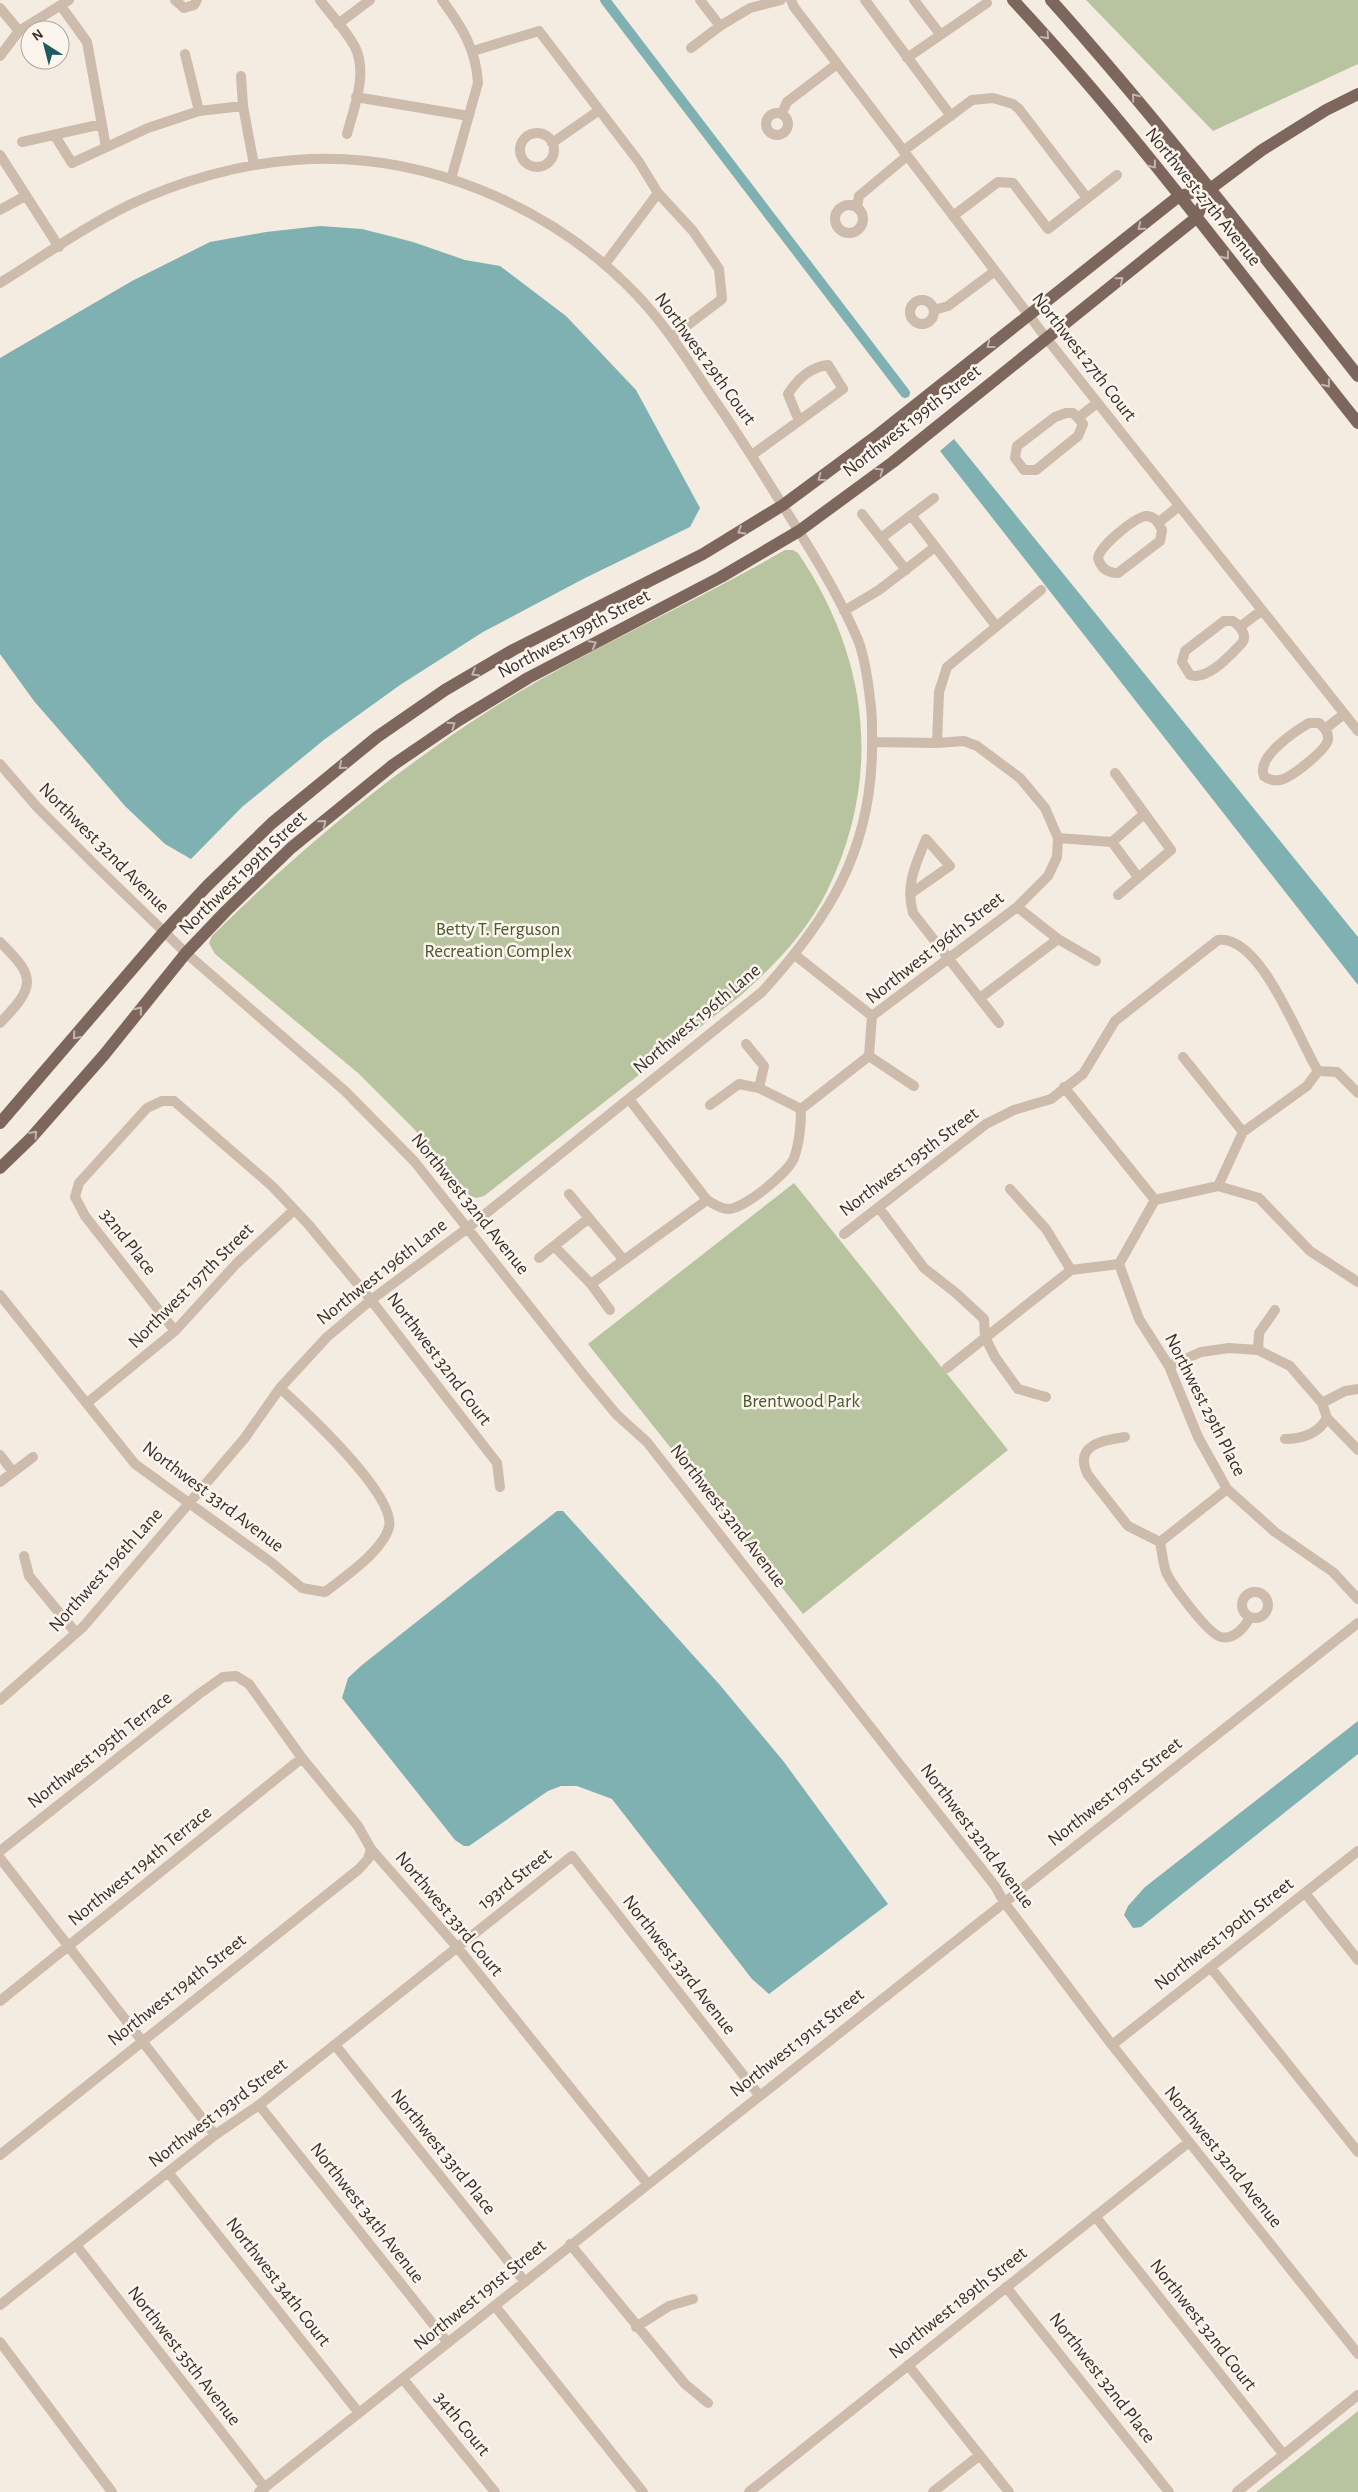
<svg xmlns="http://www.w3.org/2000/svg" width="1358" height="2492" font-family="'Alegreya Sans',sans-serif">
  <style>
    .green { fill: #b8c4a0 }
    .water { fill: #7fb0b2 }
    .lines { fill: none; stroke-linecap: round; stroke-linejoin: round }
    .canal { stroke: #7fb0b2; stroke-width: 10 }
    .minor { stroke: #cdbbac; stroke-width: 10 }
    .major { stroke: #7d675c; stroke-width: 12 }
    .oneway { stroke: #c2b5ac }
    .labels { text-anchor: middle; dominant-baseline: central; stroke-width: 5; stroke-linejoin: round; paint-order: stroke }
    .street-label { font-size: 19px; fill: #3b302b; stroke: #fbf5ee }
    .park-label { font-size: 19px; fill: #4a5a2e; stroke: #fbf5ee }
  </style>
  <rect width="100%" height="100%" fill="#f4ebe1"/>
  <!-- green -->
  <path class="green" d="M 1086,0 L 1358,0 L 1358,64 L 1213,131 Z
    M 785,550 L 793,550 L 798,553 C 869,657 883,777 827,891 C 807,932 774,966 740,996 L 484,1196 L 476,1198 L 468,1195 L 414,1129 L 358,1073 L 215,954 L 209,943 L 212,936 C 299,850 392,772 496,706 C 589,648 690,605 785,550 Z
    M 794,1183 L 1008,1450 L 803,1614 L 588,1344 Z
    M 1358,2411 L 1358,2492 L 1256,2492 Z"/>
  <!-- water -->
  <path class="water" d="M 320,226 L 362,229 L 413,242 L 465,260 L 500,266 L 566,316 L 636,390 L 700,508 L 690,527 L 585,578 L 483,632 L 400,685 L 325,739 L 242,807 L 191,859 L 165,844 L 125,806 L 34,701 L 0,654 L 0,358 L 132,281 L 210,242 L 266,232 Z
    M 954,439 L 1358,937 L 1358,985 L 940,451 Z
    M 557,1511 L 563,1511 L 719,1684 L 784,1762 L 888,1904 L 769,1994 L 752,1979 L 612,1799 L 577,1786 L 561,1786 L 548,1791 L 469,1846 L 464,1846 L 455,1840 L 342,1698 L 348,1678 L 362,1665 Z
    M 1358,1721 L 1358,1754 L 1141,1927 L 1133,1928 L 1124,1915 L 1128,1906 L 1145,1887 Z"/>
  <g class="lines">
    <!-- canal -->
    <path class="canal" d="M 605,0 L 905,393"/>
    <!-- minor -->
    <path class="minor" d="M 175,0 L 184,8 L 194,5 L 197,0
      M 320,0 C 331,15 346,30 355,47 C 368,73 354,108 347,134
      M 442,0 C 462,27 476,49 478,83 L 451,179
      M 700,0 L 720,26
      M 791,0 L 794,7 L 1047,339 L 1358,731
      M 865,0 L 951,116
      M 914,0 L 940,34
      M 61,6 L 87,42 L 106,147
      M 0,8 L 19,31
      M 338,24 L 370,0
      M 691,48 L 720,26 L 750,8 L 781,0
      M 473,51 L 539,31 L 639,162 L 658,193 L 693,231 L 719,269 L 722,299 L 672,337
      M 185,54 L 199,111
      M 0,56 L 19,31 L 69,0
      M 907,58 L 987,3
      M 241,76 L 243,106 L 254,165
      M 356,97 L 469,116
      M766 124a11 11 0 1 1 22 0a11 11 0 1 1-22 0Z
      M 782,113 L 787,102 L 837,64
      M520 150a17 17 0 1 1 34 0a17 17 0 1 1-34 0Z
      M 55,136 L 72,163 L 148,128 L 199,111 L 243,106
      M 22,142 L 102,124
      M 552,143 L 598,111
      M 903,151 L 972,100 L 993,98 L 1013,104 L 1019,109 L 1087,198
      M 0,155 L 59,247
      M835 219a14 14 0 1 1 28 0a14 14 0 1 1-28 0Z
      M 857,207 L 859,196 L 907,156
      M 0,210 L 25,196
      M 953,216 L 998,182 L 1013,183 L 1048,229 L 1117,175
      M 605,264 L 658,193
      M 0,283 C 42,257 84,227 129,205 C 180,181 239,164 295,160 C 419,150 549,204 635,293 C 663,322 685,356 707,389 C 730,422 752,456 773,490 C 802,536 837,590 858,640 C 865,658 868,681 870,699 C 873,716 872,735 872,752 C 870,853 828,919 762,992 L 469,1227 L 371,1300 L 327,1337 L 280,1388 L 244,1439 L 83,1627 L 0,1700
      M910 312a12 12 0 1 1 24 0a12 12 0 1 1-24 0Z
      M 934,310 L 948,306 L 995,271
      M 1078,418 L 1083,424 L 1078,436 L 1036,470 L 1024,470 L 1015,458 L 1017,446 L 1055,417 L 1066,413 L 1073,413 L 1078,418 L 1097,403
      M 752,455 L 843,389 L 828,365 C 810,367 797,380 788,394 L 799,421
      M 862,514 L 906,570
      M 911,515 L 996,626
      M 1145,516 C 1155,516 1158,522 1162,530 L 1160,541 L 1118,573 C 1108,573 1101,569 1098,558 C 1100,546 1133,519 1145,516 Z
      M 1158,523 L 1179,506
      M 881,538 L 934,498
      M 844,611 L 879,590 L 935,547
      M 1224,621 L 1233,621 C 1240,626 1248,635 1242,643 C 1230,655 1208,681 1190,675 L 1182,662 L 1185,651 Z
      M 1240,627 L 1262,610
      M 1309,723 L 1319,723 C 1324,727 1329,733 1328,740 C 1325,751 1290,779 1279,780 C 1274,781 1269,780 1264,776 C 1256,757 1294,732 1309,723 Z
      M 1325,729 L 1344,714
      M 937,743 L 939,692 L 947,667 L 1041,590
      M 0,764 L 37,807 L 97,867 L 186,953 L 345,1091 L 414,1161 L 587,1379 L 617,1415 L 647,1442 L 995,1886 L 1004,1902 L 1112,2045 L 1358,2354
      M 1115,773 L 1171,850 L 1118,895
      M 1058,838 L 1112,842 L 1144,814
      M 1112,842 L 1138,877
      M 910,894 L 950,866 L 926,839 C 916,864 905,885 913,913 L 999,1023
      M 1017,907 L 1058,939 L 1096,961
      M 0,942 C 36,977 36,986 0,1023
      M 795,955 L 872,1016
      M 980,998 L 1058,939
      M 746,1044 L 764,1066 L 759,1088
      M 869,1056 L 914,1086
      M 1183,1057 L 1243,1132
      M 1318,1071 L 1337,1072 L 1358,1093
      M 1064,1087 L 1155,1200
      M 629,1099 L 707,1200 C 714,1204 720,1209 728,1209 C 744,1209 788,1173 794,1158 C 800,1142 801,1126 801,1109 L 869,1056 L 872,1016 L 1017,907 L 1048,876 L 1057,857 L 1058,838 L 1045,808 L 1020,778 L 977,746 L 964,741 L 937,743 L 872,742
      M 710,1105 L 739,1084 L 759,1088 L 801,1109
      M 1218,1186 L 1259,1198 L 1310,1251 L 1358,1282
      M 1010,1189 L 1046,1229 L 1071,1270
      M 569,1194 L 623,1259
      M 879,1208 L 924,1268 L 956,1293 L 984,1319 L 985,1337 L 995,1357 L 1018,1389 L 1046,1397
      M 844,1234 L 986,1124 L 1014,1110 L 1051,1099 L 1083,1074 L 1115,1021 L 1218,940 C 1261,934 1299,1041 1318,1071
      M 554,1246 L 591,1284 L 707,1200
      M 539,1258 L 589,1218
      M 1119,1264 L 1139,1319 L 1169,1366 L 1198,1437 L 1227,1489 L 1275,1532 L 1333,1572 L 1358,1599
      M 591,1284 L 610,1310
      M 0,1295 L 135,1464 L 272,1563 L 302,1588 L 325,1592 C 343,1578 383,1551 389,1527 C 396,1495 304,1410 280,1388
      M 175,1331 L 85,1216 L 75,1197 L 79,1183 L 147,1108 L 162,1101 L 174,1101 L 272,1186 L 308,1224 L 371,1300 L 497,1463 L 500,1487
      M 1258,1350 L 1259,1333 L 1275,1310
      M 1169,1366 L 1201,1352 L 1229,1348 L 1258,1350 L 1290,1366 L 1322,1403 L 1327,1418 L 1358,1450
      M 947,1368 L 1071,1270 L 1119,1264 L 1155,1200 L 1218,1186 L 1243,1132 L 1307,1086 L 1318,1071
      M 87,1403 L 175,1331 L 236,1264 L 294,1210
      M 1322,1403 L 1345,1391 L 1358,1389
      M 1125,1437 C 1103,1440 1073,1445 1088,1475 L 1128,1526 L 1160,1542 C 1162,1552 1163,1563 1166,1572 C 1172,1585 1208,1634 1221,1637 C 1234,1640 1245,1627 1250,1617
      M 1285,1439 C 1302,1439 1318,1434 1327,1418
      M 0,1455 L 13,1472
      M 0,1482 L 33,1457
      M 1160,1542 L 1227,1489
      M 24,1556 L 29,1576 L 76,1633
      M1242 1605a13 13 0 1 1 26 0a13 13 0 1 1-26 0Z
      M 0,1851 L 199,1694 L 223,1677 L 236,1676 L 249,1684 L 302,1758 L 358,1826 L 371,1849 L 457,1947 L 647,2183
      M 0,1858 L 215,2135
      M 1305,1893 L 1358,1960
      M 1211,1968 L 1358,2152
      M 0,2001 L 302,1758
      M 335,2045 L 525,2282
      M 1112,2045 L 1358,1851
      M 259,2105 L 448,2343
      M 0,2155 L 359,1869 L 368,1859 L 371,1849
      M 168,2172 L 359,2413
      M 1095,2216 L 1284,2455
      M 570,2244 L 685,2384 L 708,2403
      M 76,2245 L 265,2488
      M 1006,2287 L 1169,2492
      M 0,2305 L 215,2135 L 259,2105 L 572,1856 L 759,2095
      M 495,2306 L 643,2492
      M 636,2327 L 669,2306 L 693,2299
      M 0,2342 L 112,2492
      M 908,2365 L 1009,2492
      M 403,2379 L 495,2492
      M 259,2492 L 1358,1623
      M 749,2492 L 1189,2142
      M 933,2492 L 980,2455
      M 1237,2492 L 1358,2395"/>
    <!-- major -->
    <path class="major" d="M 1013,0 C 1137,133 1245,281 1358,423
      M 1051,0 C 1159,121 1258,249 1358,376
      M 0,1123 L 164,932 L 207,886 L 272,823 L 377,737 L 445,690 L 513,650 L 703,554 L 783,505 L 879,434 L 1179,196 L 1210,189 L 1262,150 L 1326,110 L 1358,94
      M 0,1168 L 31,1138 L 104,1055 L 186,953 L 226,911 L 291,848 L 393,765 L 459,720 L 528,678 L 721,577 L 799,531 L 893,462 L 1196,218 L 1210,189"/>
  </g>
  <!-- one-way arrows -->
  <defs><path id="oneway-chevron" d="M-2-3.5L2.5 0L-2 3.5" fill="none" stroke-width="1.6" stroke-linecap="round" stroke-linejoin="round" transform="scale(1.25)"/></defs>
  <g class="oneway">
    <use href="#oneway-chevron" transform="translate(1046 36) rotate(48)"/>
    <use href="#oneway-chevron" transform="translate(1135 97) rotate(-129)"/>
    <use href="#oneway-chevron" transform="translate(1153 165) rotate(51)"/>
    <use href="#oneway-chevron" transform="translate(1141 227) rotate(141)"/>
    <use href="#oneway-chevron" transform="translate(1226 256) rotate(52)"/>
    <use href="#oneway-chevron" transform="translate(1120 280) rotate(-39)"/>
    <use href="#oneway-chevron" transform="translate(990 345) rotate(142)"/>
    <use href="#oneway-chevron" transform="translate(1327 384) rotate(52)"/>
    <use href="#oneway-chevron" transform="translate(880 471) rotate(-36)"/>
    <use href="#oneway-chevron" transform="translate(821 478) rotate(144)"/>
    <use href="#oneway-chevron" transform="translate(741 531) rotate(149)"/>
    <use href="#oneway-chevron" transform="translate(593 644) rotate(-28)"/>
    <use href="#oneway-chevron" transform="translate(475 673) rotate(149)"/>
    <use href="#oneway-chevron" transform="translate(452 725) rotate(-34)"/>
    <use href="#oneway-chevron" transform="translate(342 766) rotate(141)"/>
    <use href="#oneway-chevron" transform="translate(323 823) rotate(-39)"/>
    <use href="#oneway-chevron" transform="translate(139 1010) rotate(-52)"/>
    <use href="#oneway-chevron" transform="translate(76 1036) rotate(131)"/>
    <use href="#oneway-chevron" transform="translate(34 1134) rotate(-48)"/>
  </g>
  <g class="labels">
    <!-- street labels -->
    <g class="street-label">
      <text transform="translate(1203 197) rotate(51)">Northwest 27th Avenue</text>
      <text transform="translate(1084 357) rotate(52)">Northwest 27th Court</text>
      <text transform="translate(705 359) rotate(54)">Northwest 29th Court</text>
      <text transform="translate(912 421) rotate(-38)">Northwest 199th Street</text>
      <text transform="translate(574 634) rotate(-28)">Northwest 199th Street</text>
      <text transform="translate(104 848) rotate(45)">Northwest 32nd Avenue</text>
      <text transform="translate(243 873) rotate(-44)">Northwest 199th Street</text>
      <text transform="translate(935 948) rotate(-38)">Northwest 196th Street</text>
      <text transform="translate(697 1019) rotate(-40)">Northwest 196th Lane</text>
      <text transform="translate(909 1162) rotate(-37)">Northwest 195th Street</text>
      <text transform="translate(470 1204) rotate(51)">Northwest 32nd Avenue</text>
      <text transform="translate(128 1242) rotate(52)">32nd Place</text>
      <text transform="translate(382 1272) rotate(-38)">Northwest 196th Lane</text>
      <text transform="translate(191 1286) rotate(-45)">Northwest 197th Street</text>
      <text transform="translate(439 1359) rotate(53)">Northwest 32nd Court</text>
      <text transform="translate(1205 1405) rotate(63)">Northwest 29th Place</text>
      <text transform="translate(213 1497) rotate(37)">Northwest 33rd Avenue</text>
      <text transform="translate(728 1516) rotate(52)">Northwest 32nd Avenue</text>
      <text transform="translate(106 1570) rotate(-48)">Northwest 196th Lane</text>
      <text transform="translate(100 1750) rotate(-38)">Northwest 195th Terrace</text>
      <text transform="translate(1115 1792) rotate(-38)">Northwest 191st Street</text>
      <text transform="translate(977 1836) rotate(53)">Northwest 32nd Avenue</text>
      <text transform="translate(140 1866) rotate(-39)">Northwest 194th Terrace</text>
      <text transform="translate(515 1879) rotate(-38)">193rd Street</text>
      <text transform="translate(449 1914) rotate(50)">Northwest 33rd Court</text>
      <text transform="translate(1224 1934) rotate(-38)">Northwest 190th Street</text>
      <text transform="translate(679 1965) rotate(52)">Northwest 33rd Avenue</text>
      <text transform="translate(177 1990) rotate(-38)">Northwest 194th Street</text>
      <text transform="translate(797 2043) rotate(-38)">Northwest 191st Street</text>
      <text transform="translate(218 2113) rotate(-37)">Northwest 193rd Street</text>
      <text transform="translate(443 2152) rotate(51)">Northwest 33rd Place</text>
      <text transform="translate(1223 2157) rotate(51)">Northwest 32nd Avenue</text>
      <text transform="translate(367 2213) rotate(52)">Northwest 34th Avenue</text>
      <text transform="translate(278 2282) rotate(52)">Northwest 34th Court</text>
      <text transform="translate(480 2295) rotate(-39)">Northwest 191st Street</text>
      <text transform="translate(958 2303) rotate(-38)">Northwest 189th Street</text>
      <text transform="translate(1203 2325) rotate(52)">Northwest 32nd Court</text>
      <text transform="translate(184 2356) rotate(52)">Northwest 35th Avenue</text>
      <text transform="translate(1102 2378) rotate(52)">Northwest 32nd Place</text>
      <text transform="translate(462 2424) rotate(51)">34th Court</text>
    </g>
    <!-- park labels -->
    <g class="park-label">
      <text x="498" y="929">Betty T. Ferguson<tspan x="498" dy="22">Recreation Complex</tspan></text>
      <text x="801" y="1401">Brentwood Park</text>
    </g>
  </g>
  <!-- north arrow -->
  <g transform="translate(45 45) rotate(324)"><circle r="24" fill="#fbf5ee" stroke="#aea6a0"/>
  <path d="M0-4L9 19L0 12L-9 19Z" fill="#1f5a5e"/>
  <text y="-8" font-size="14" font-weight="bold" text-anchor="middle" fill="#3b302b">N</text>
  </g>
</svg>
